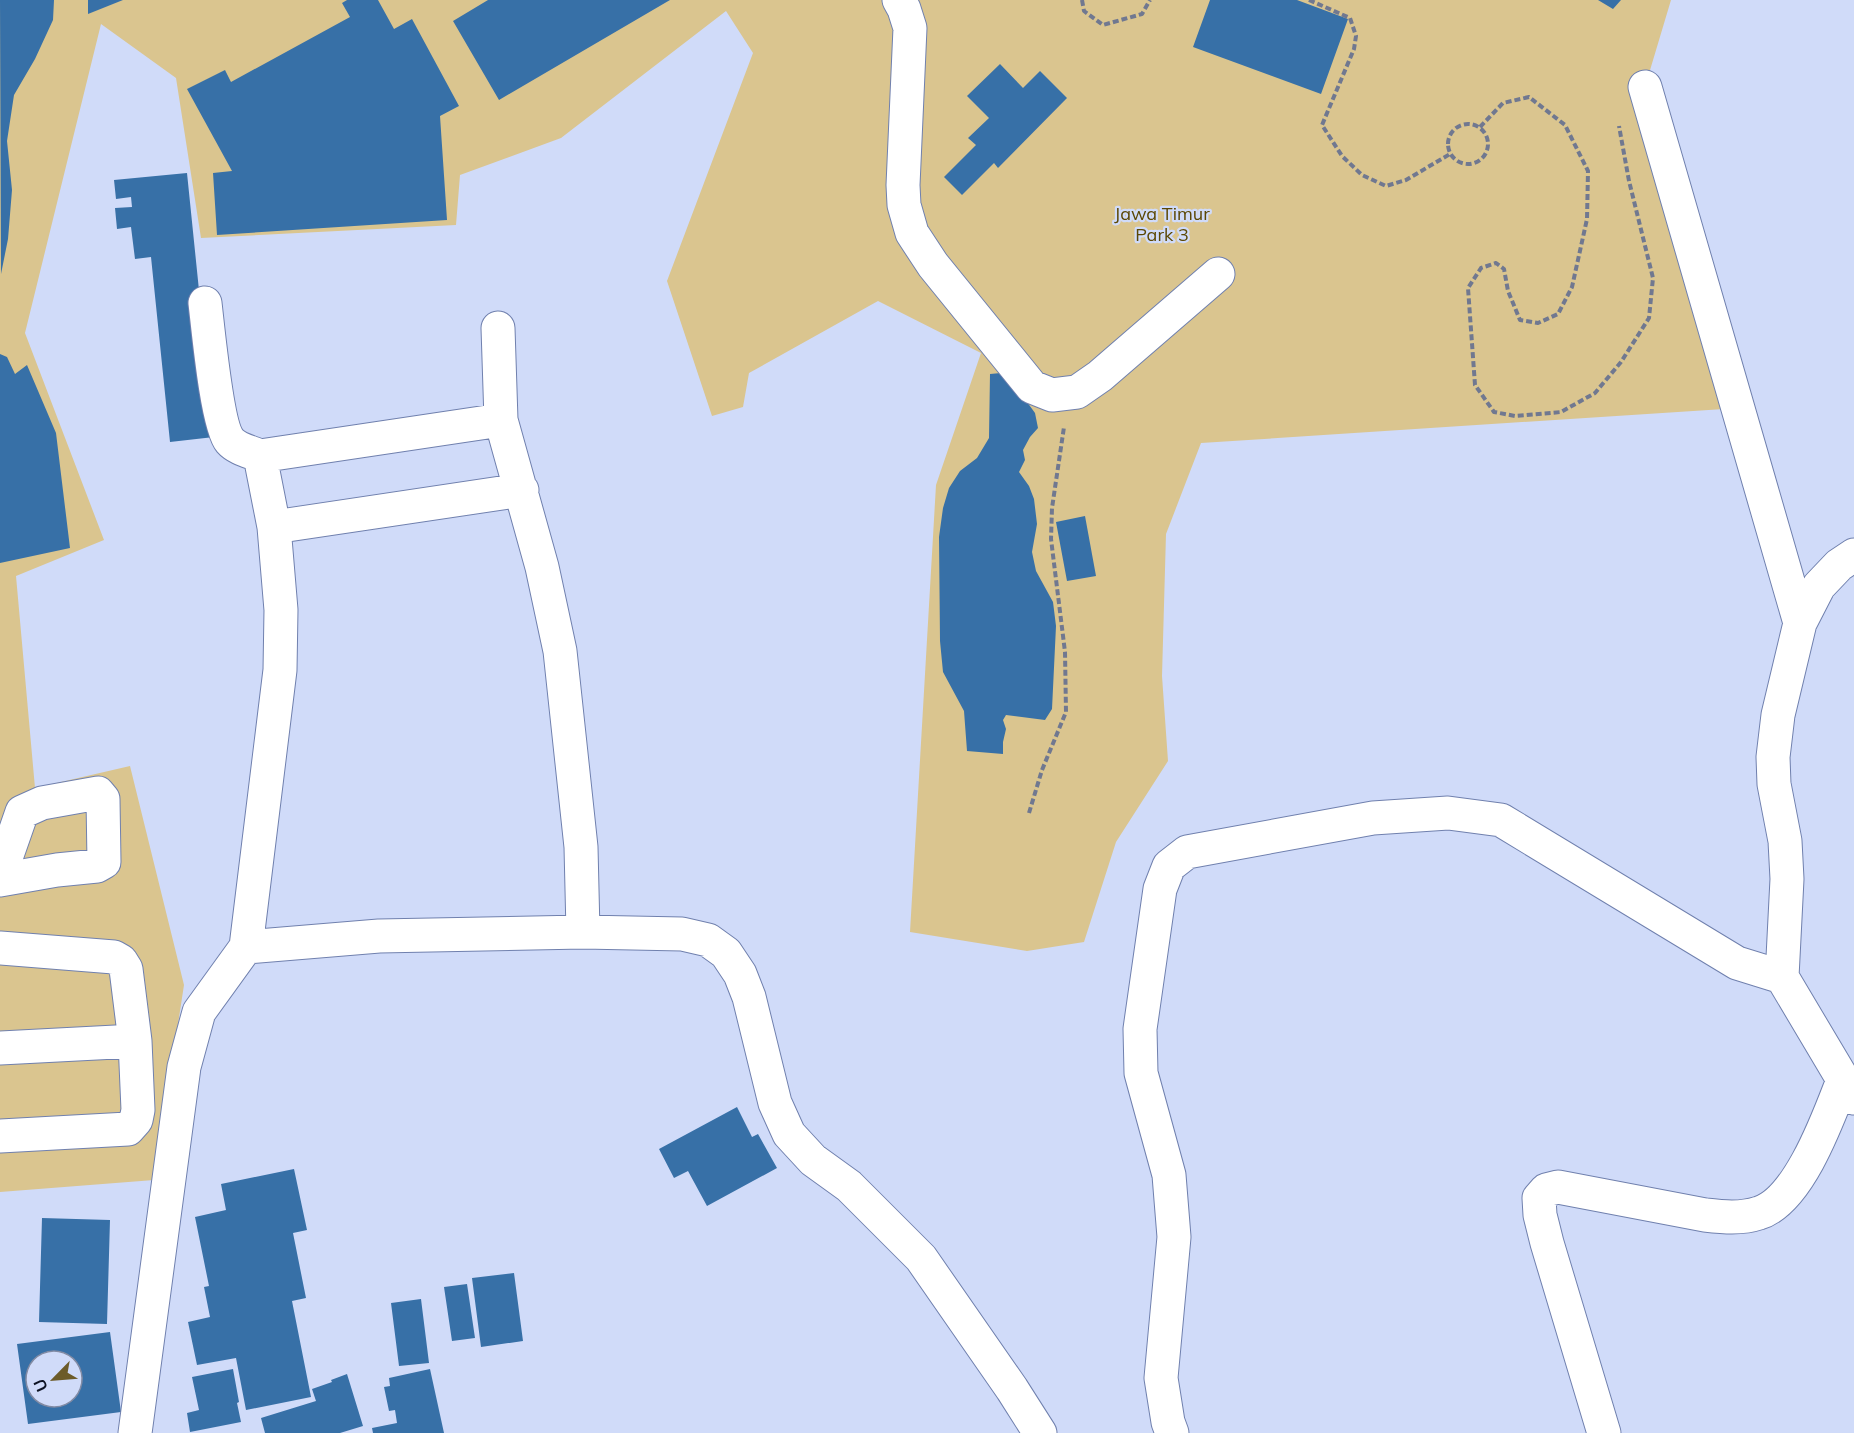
<svg xmlns="http://www.w3.org/2000/svg" width="1854" height="1433" font-family="Mulish,sans-serif">
  <style>
    .green { fill: #dac58f }
    .building { fill: #3770a7; fill-rule: evenodd }
    .lines { fill: none; stroke-linecap: round; stroke-linejoin: round }
    .minor-casing { stroke: #7080ae; stroke-width: 35 }
    .path { stroke: #707890; stroke-width: 4; stroke-dasharray: 6 3; stroke-linecap: butt }
    .minor { stroke: #fff; stroke-width: 33 }
    .labels { text-anchor: middle; dominant-baseline: central; stroke-width: 4.5; stroke-linejoin: round; paint-order: stroke }
    .park-label { font-size: 18px; fill: #5b4703; stroke: #d0dbf9 }
  </style>
  <rect width="100%" height="100%" fill="#d0dbf9"/>
  <!-- green -->
  <path class="green" d="M 0,0 L 1671,0 L 1636,117 L 1724,409 L 1201,443 L 1166,534 L 1162,676 L 1168,761 L 1116,842 L 1084,942 L 1027,951 L 910,932 L 936,485 L 981,353 L 878,301 L 749,373 L 743,407 L 712,416 L 667,281 L 753,53 L 726,11 L 561,138 L 460,175 L 456,225 L 201,238 L 176,78 L 101,24 L 25,333 L 104,540 L 16,576 L 35,788 L 130,766 L 184,985 L 154,1180 L 0,1192 Z"/>
  <!-- building -->
  <path class="building" d="M 0,0 L 54,0 L 53,20 L 35,59 L 14,95 L 7,141 L 12,190 L 8,239 L 1,274 Z
    M 88,0 L 123,0 L 88,14 Z
    M 347,0 L 378,0 L 394,29 L 412,19 L 459,106 L 440,116 L 447,220 L 217,235 L 213,173 L 232,171 L 187,89 L 225,70 L 231,82 L 350,17 L 342,3 Z
    M 488,0 L 670,0 L 499,100 L 453,21 Z
    M 1210,0 L 1297,0 L 1348,19 L 1321,94 L 1193,47 Z
    M 1598,0 L 1621,0 L 1613,9 Z
    M 1000,64 L 1023,88 L 1040,71 L 1067,98 L 998,168 L 994,163 L 962,195 L 944,177 L 976,145 L 968,138 L 989,118 L 967,96 Z
    M 187,173 L 214,437 L 170,442 L 151,257 L 135,259 L 131,227 L 117,229 L 115,208 L 132,207 L 131,197 L 116,199 L 114,180 Z
    M 0,354 L 7,357 L 15,374 L 27,365 L 56,433 L 70,548 L 0,563 Z
    M 1012,372 L 1027,402 L 1035,413 L 1038,428 L 1030,437 L 1023,450 L 1025,460 L 1019,472 L 1029,486 L 1034,499 L 1037,524 L 1032,552 L 1036,571 L 1053,602 L 1056,626 L 1052,709 L 1045,720 L 1006,715 L 1003,720 L 1006,729 L 1003,742 L 1003,754 L 967,751 L 964,711 L 943,672 L 940,641 L 939,537 L 943,508 L 949,488 L 960,471 L 977,458 L 989,438 L 990,374 Z
    M 1085,516 L 1096,576 L 1067,581 L 1056,522 Z
    M 737,1107 L 752,1137 L 758,1134 L 777,1168 L 707,1206 L 688,1171 L 674,1178 L 659,1149 Z
    M 294,1169 L 307,1230 L 293,1233 L 306,1298 L 292,1301 L 311,1397 L 246,1410 L 236,1358 L 197,1365 L 188,1322 L 210,1317 L 204,1287 L 209,1286 L 195,1217 L 226,1210 L 221,1184 Z
    M 42,1218 L 110,1220 L 107,1324 L 39,1322 Z
    M 514,1273 L 523,1341 L 481,1347 L 472,1278 Z
    M 467,1284 L 475,1338 L 452,1341 L 444,1287 Z
    M 421,1299 L 429,1363 L 399,1366 L 391,1303 Z
    M 110,1332 L 121,1412 L 28,1424 L 17,1344 ZM 36,1361 L 72,1361 L 72,1397 L 36,1397 Z
    M 233,1369 L 239,1402 L 237,1403 L 241,1422 L 190,1432 L 187,1413 L 199,1410 L 192,1377 Z
    M 430,1369 L 444,1433 L 373,1433 L 372,1428 L 397,1423 L 395,1410 L 389,1411 L 384,1387 L 390,1386 L 389,1378 Z
    M 347,1374 L 363,1426 L 340,1433 L 265,1433 L 261,1418 L 316,1401 L 312,1389 L 332,1382 L 331,1380 Z"/>
  <g class="lines">
    <!-- minor casing -->
    <g class="minor-casing">
      <path id="minor" d="M 899,0 L 904,9 L 910,28 L 903,185 L 904,205 L 912,233 L 933,265 L 1032,387 L 1052,395 L 1077,392 L 1100,376 L 1218,274
        M 1645,87 L 1800,623
        M 498,328 L 501,420 L 542,567 L 560,651 L 581,847 L 583,932
        M 260,456 L 501,420
        M 274,527 L 522,490
        M 1854,555 L 1839,565 L 1819,586 L 1800,623 L 1778,715 L 1773,757 L 1774,784 L 1785,841 L 1787,879 L 1782,977 L 1854,1098
        M 0,875 L 22,812 L 42,803 L 98,793 L 103,799 L 104,862 L 97,866 L 57,870 L 0,880
        M 246,947 L 379,936 L 583,932 L 682,934 L 708,940 L 726,953 L 740,974 L 749,997 L 775,1103 L 789,1134 L 813,1160 L 849,1186 L 921,1258 L 1012,1389 L 1040,1433
        M 0,948 L 114,957 L 121,961 L 126,969 L 135,1041 L 138,1110 L 136,1120 L 128,1129 L 0,1136
        M 0,1048 L 135,1041
        M 135,1433 L 184,1067 L 199,1012 L 246,947 L 280,670 L 281,610 L 274,527 L 260,456 C 251,452 237,449 230,441 C 217,426 208,328 205,303
        M 1172,1433 L 1168,1422 L 1161,1378 L 1174,1237 L 1169,1175 L 1141,1073 L 1140,1029 L 1160,889 L 1169,866 L 1187,852 L 1373,818 L 1448,813 L 1501,820 L 1737,963 L 1782,977
        M 1604,1433 L 1547,1243 L 1540,1215 L 1539,1198 L 1546,1190 L 1558,1187 L 1705,1215 C 1723,1217 1741,1219 1759,1213 C 1799,1201 1829,1116 1843,1080"/>
    </g>
    <!-- path -->
    <path class="path" d="M 1082,0 L 1084,11 L 1103,25 L 1142,14 L 1150,0
      M 1309,0 L 1350,18 L 1356,36 L 1354,49 L 1322,125 L 1342,156 L 1362,175 L 1386,186 L 1406,180 L 1450,154
      M1448 144a20 20 0 1 1 40 0a20 20 0 1 1-40 0Z
      M 1480,127 L 1503,103 L 1529,97 L 1565,125 L 1588,171 L 1587,219 L 1572,287 L 1558,314 L 1538,323 L 1520,320 L 1508,291 L 1504,269 L 1496,263 L 1481,268 L 1468,288 L 1475,385 L 1494,412 L 1515,416 L 1561,412 L 1595,393 L 1621,362 L 1649,318 L 1653,278 L 1629,181 L 1619,126
      M 1029,813 L 1042,770 L 1066,712 L 1065,652 L 1051,539 L 1052,508 L 1064,427"/>
    <!-- minor -->
    <use href="#minor" class="minor"/>
  </g>
  <g class="labels">
    <!-- park labels -->
    <g class="park-label">
      <text x="1162" y="213">Jawa Timur<tspan x="1162" dy="21">Park 3</tspan></text>
    </g>
  </g>
  <!-- north arrow -->
  <g transform="translate(54 1379) rotate(245)"><circle r="28" fill="#d0dbf9" stroke="#828ba4" stroke-width="1.5"/>
  <path d="M0-4.5L10 22L0 15L-10 22Z" fill="#6c5b29"/>
  <text y="-9" font-size="16" font-weight="bold" text-anchor="middle" fill="#0d1324">U</text>
  </g>
</svg>
